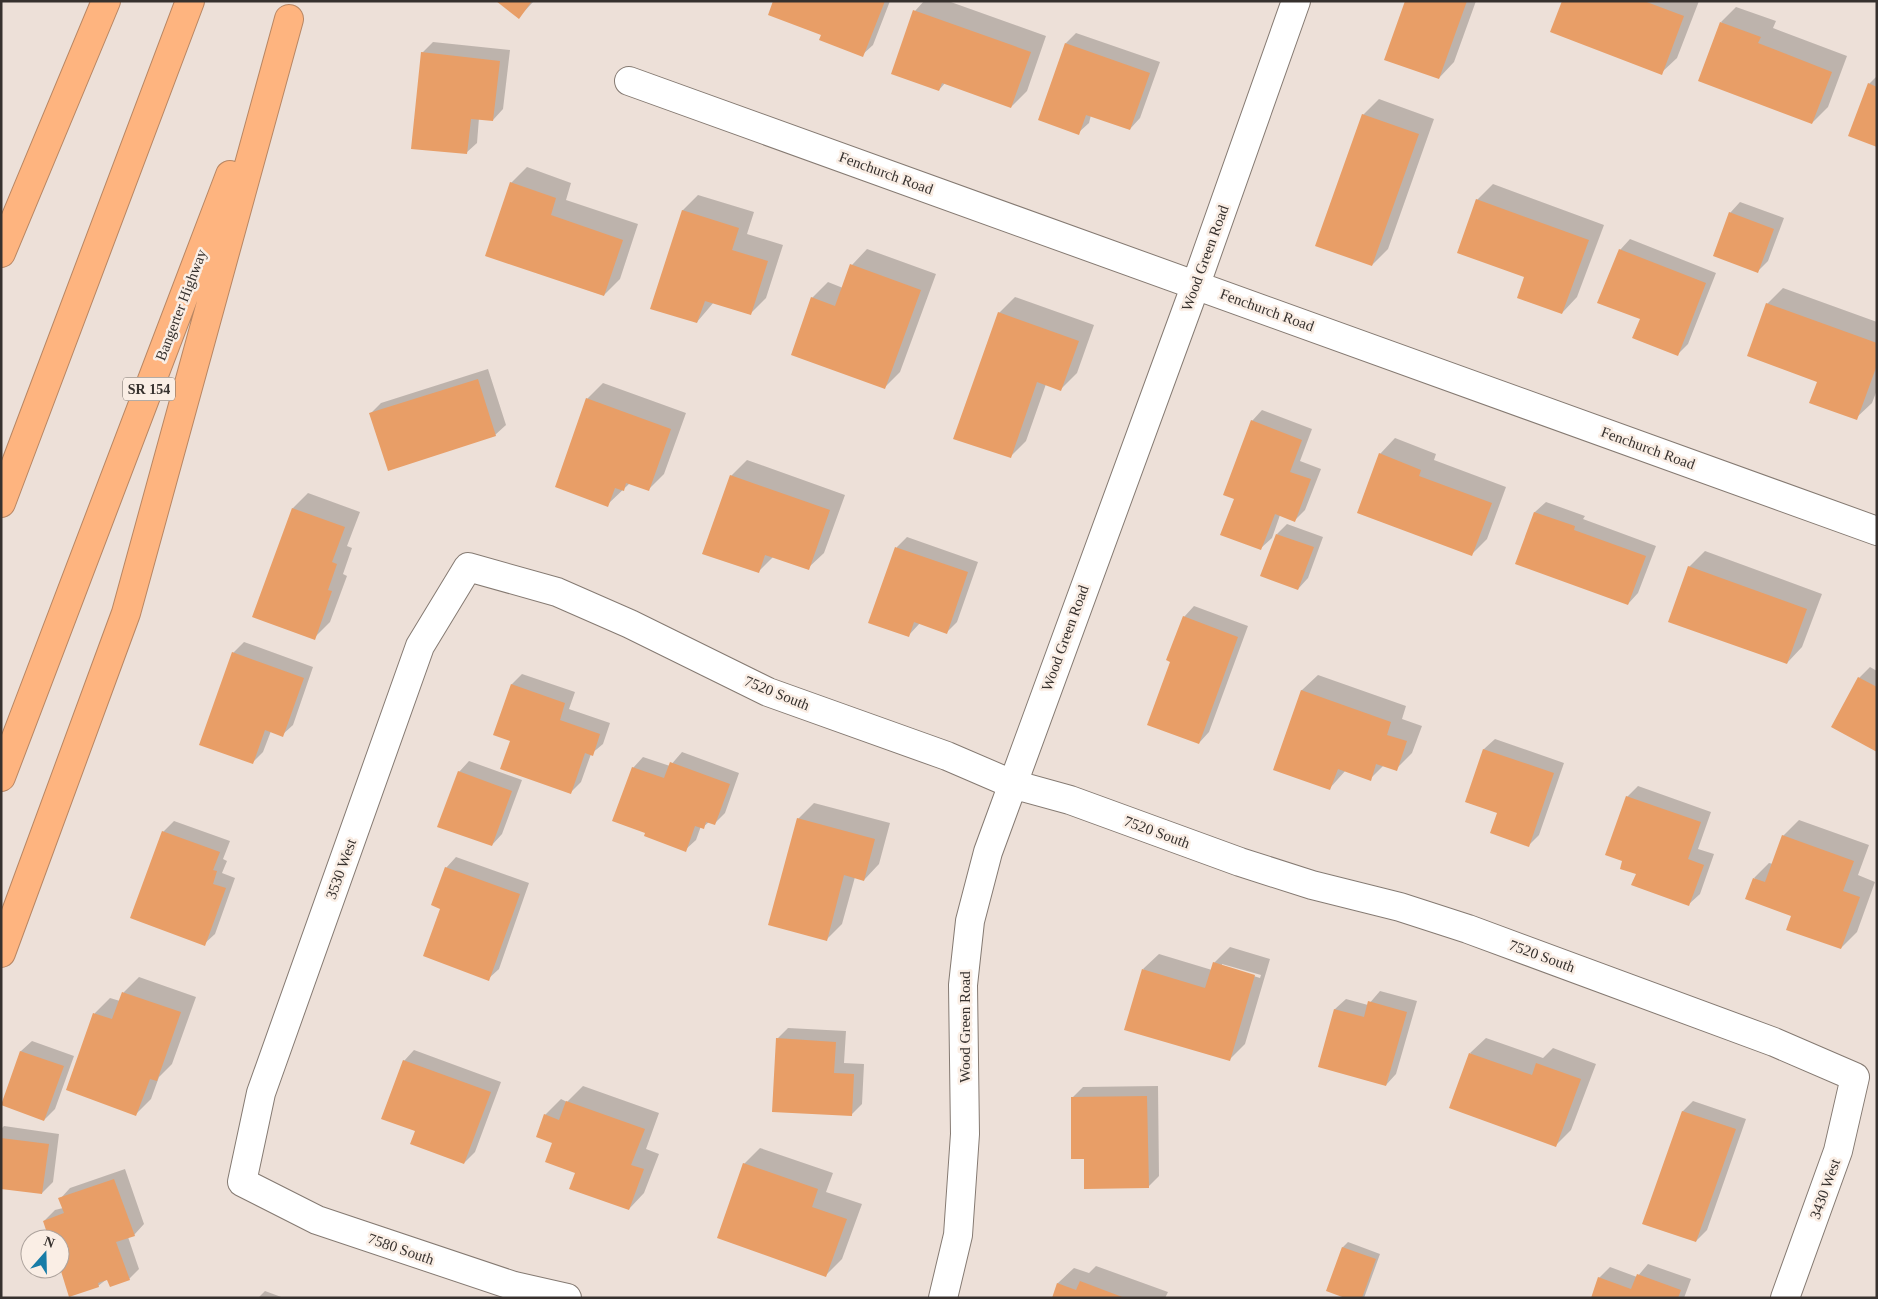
<svg xmlns="http://www.w3.org/2000/svg" width="1878" height="1299" font-family="Georgia,serif">
  <style>
    .shadow { fill: #0003; fill-rule: evenodd }
    .building { fill: #e89e67 }
    .lines { fill: none; stroke-linecap: round; stroke-linejoin: round }
    .minor-casing { stroke: #857a72; stroke-width: 30 }
    .motorway-casing { stroke: #b88663; stroke-width: 30 }
    .minor { stroke: #fff; stroke-width: 28 }
    .motorway { stroke: #feb47f; stroke-width: 28 }
    .labels { text-anchor: middle; dominant-baseline: central; stroke-width: 5; stroke-linejoin: round; paint-order: stroke }
    .shield { fill: #faeee5; stroke: #716a65; stroke-width: 1 }
    .shield-label { font-size: 14px; font-weight: bold; fill: #36312e }
    .street-label { font-size: 15px; fill: #36312e; stroke: #faeee5 }
  </style>
  <rect width="100%" height="100%" fill="#ede0d8"/>
  <!-- shadow -->
  <path class="shadow" d="M 498,1 L 534,1 L 519,17 Z
    M 775,1 L 890,1 L 873,45 L 862,55 L 823,35 Z
    M 924,1 L 948,1 L 1046,36 L 1027,91 L 1011,107 L 945,83 L 939,90 L 915,11 Z
    M 1406,1 L 1476,1 L 1454,62 L 1439,78 Z
    M 1563,1 L 1699,1 L 1677,58 L 1661,73 Z
    M 1736,7 L 1776,21 L 1773,28 L 1847,56 L 1828,107 L 1812,123 L 1721,22 Z
    M 1076,33 L 1160,62 L 1140,118 L 1130,129 L 1091,115 L 1089,123 L 1078,133 L 1066,43 Z
    M 433,42 L 510,50 L 503,109 L 493,120 L 479,118 L 477,143 L 466,153 L 422,53 Z
    M 1877,76 L 1877,145 L 1869,84 Z
    M 1379,99 L 1434,119 L 1388,249 L 1372,265 L 1363,115 Z
    M 527,167 L 571,183 L 566,200 L 638,224 L 620,279 L 604,295 L 511,183 Z
    M 1493,184 L 1604,225 L 1577,297 L 1562,313 L 1526,276 L 1477,200 Z
    M 698,195 L 754,212 L 747,234 L 783,245 L 766,298 L 750,314 L 714,302 L 697,322 L 652,308 L 683,210 Z
    M 1740,202 L 1784,218 L 1768,261 L 1758,271 L 1730,213 Z
    M 1630,239 L 1716,273 L 1688,344 L 1678,354 L 1641,318 L 1620,250 Z
    M 867,249 L 936,274 L 900,372 L 885,387 L 812,298 L 828,282 L 843,288 L 852,265 Z
    M 1783,288 L 1877,322 L 1877,390 L 1872,403 L 1856,418 L 1818,381 L 1767,304 Z
    M 1015,297 L 1094,325 L 1077,373 L 1061,389 L 1046,384 L 1026,441 L 1010,457 L 999,313 Z
    M 488,369 L 506,425 L 495,435 L 370,414 L 381,403 Z
    M 603,383 L 686,413 L 664,474 L 648,490 L 630,483 L 607,505 L 587,399 Z
    M 1262,410 L 1312,429 L 1300,461 L 1321,469 L 1305,510 L 1295,520 L 1280,515 L 1272,538 L 1261,548 L 1236,498 L 1252,421 Z
    M 1395,438 L 1436,454 L 1434,460 L 1506,487 L 1487,539 L 1471,555 L 1380,454 Z
    M 747,460 L 845,495 L 824,553 L 808,568 L 774,556 L 758,572 L 731,476 Z
    M 308,493 L 360,512 L 347,546 L 352,548 L 343,574 L 347,576 L 330,622 L 314,638 L 293,508 Z
    M 1546,502 L 1585,516 L 1583,519 L 1656,546 L 1638,593 L 1628,604 L 1517,563 L 1535,512 Z
    M 1287,524 L 1323,537 L 1308,578 L 1298,589 L 1277,534 Z
    M 907,537 L 978,562 L 957,622 L 946,633 L 920,623 L 908,636 L 870,622 L 897,547 Z
    M 1705,551 L 1822,594 L 1802,647 L 1787,663 L 1689,567 Z
    M 1194,606 L 1248,626 L 1209,732 L 1199,743 L 1172,661 L 1184,617 Z
    M 244,642 L 313,667 L 293,725 L 282,735 L 271,731 L 263,752 L 253,762 L 233,653 Z
    M 1870,667 L 1877,671 L 1877,751 L 1859,678 Z
    M 522,674 L 575,692 L 569,709 L 610,723 L 603,744 L 591,754 L 581,782 L 571,792 L 512,740 L 512,684 Z
    M 1318,675 L 1406,706 L 1402,719 L 1422,726 L 1412,753 L 1396,769 L 1384,765 L 1370,779 L 1346,770 L 1329,789 L 1274,769 L 1302,690 Z
    M 1495,739 L 1564,763 L 1539,835 L 1529,845 L 1498,812 L 1466,802 L 1484,749 Z
    M 682,752 L 739,773 L 725,813 L 714,824 L 709,822 L 703,827 L 701,826 L 696,840 L 685,850 L 646,833 L 633,768 L 643,757 L 670,766 Z
    M 469,761 L 522,780 L 502,834 L 492,845 L 459,772 Z
    M 1638,786 L 1711,812 L 1698,849 L 1714,854 L 1700,894 L 1689,904 L 1637,873 L 1624,860 L 1627,797 Z
    M 814,803 L 890,823 L 879,864 L 864,880 L 855,877 L 842,924 L 826,940 L 798,819 Z
    M 1799,820 L 1869,845 L 1858,875 L 1875,882 L 1857,932 L 1841,948 L 1754,878 L 1769,863 L 1773,864 L 1783,836 Z
    M 174,821 L 230,841 L 223,859 L 227,861 L 222,873 L 235,878 L 215,934 L 204,944 L 163,832 Z
    M 456,857 L 529,883 L 499,969 L 488,979 L 442,908 L 446,868 Z
    M 1230,947 L 1270,959 L 1245,1044 L 1229,1060 L 1143,969 L 1159,954 L 1212,970 L 1214,963 ZM 1222,964 L 1261,975 L 1260,978 L 1222,966 Z
    M 139,977 L 196,997 L 172,1064 L 159,1077 L 151,1099 L 136,1114 L 67,1089 L 95,1013 L 110,998 L 120,1001 L 124,992 Z
    M 1380,991 L 1417,1001 L 1396,1074 L 1386,1085 L 1319,1066 L 1335,1009 L 1346,999 L 1368,1005 Z
    M 788,1028 L 846,1031 L 844,1063 L 864,1064 L 862,1104 L 851,1115 L 777,1039 Z
    M 1486,1038 L 1543,1058 L 1553,1048 L 1596,1064 L 1571,1130 L 1555,1146 L 1470,1053 Z
    M 32,1041 L 74,1056 L 55,1109 L 44,1120 L 2,1104 L 21,1051 Z
    M 414,1050 L 501,1082 L 475,1152 L 464,1163 L 416,1130 L 404,1061 Z
    M 583,1086 L 659,1113 L 646,1149 L 659,1154 L 644,1193 L 629,1209 L 577,1172 L 553,1142 L 545,1115 L 561,1099 L 567,1102 Z
    M 1158,1086 L 1159,1176 L 1148,1187 L 1085,1157 L 1072,1098 L 1083,1087 Z
    M 1693,1101 L 1746,1119 L 1707,1230 L 1696,1241 L 1644,1223 L 1683,1111 Z
    M 4,1126 L 59,1134 L 53,1182 L 42,1193 L 1,1188 L 1,1129 Z
    M 760,1148 L 833,1173 L 826,1192 L 862,1204 L 842,1259 L 826,1275 L 744,1164 Z
    M 125,1169 L 144,1224 L 134,1235 L 128,1237 L 139,1269 L 129,1279 L 107,1279 L 98,1286 L 60,1267 L 60,1239 L 50,1239 L 44,1221 L 55,1210 L 63,1208 L 60,1199 L 70,1188 Z
    M 1348,1242 L 1380,1254 L 1364,1298 L 1349,1298 L 1343,1247 Z
    M 1648,1264 L 1691,1279 L 1684,1298 L 1592,1298 L 1599,1278 L 1610,1267 L 1637,1277 Z
    M 1096,1266 L 1168,1292 L 1165,1298 L 1053,1298 L 1058,1283 L 1074,1268 L 1089,1273 Z
    M 265,1291 L 284,1298 L 258,1298 Z"/>
  <!-- building -->
  <path class="building" d="M 496,1 L 532,1 L 519,19 Z
    M 773,1 L 885,1 L 863,57 L 819,40 L 821,35 L 768,15 Z
    M 1405,1 L 1467,1 L 1439,79 L 1384,60 Z
    M 1562,1 L 1644,1 L 1684,16 L 1662,75 L 1550,32 Z
    M 913,10 L 1031,52 L 1011,108 L 942,83 L 939,91 L 891,74 Z
    M 1720,22 L 1761,37 L 1758,43 L 1832,72 L 1812,124 L 1698,81 Z
    M 1065,43 L 1150,73 L 1130,130 L 1086,115 L 1079,135 L 1038,120 Z
    M 421,52 L 500,61 L 493,121 L 471,119 L 467,154 L 411,149 Z
    M 1868,83 L 1877,87 L 1877,147 L 1848,136 Z
    M 1362,114 L 1419,134 L 1372,266 L 1315,246 Z
    M 510,182 L 556,198 L 551,215 L 623,240 L 604,296 L 485,256 Z
    M 1476,199 L 1589,240 L 1562,314 L 1517,298 L 1524,277 L 1457,253 Z
    M 682,210 L 739,228 L 732,250 L 768,261 L 751,315 L 705,301 L 697,323 L 650,309 Z
    M 1729,212 L 1774,229 L 1758,273 L 1713,256 Z
    M 1619,249 L 1706,283 L 1678,356 L 1632,338 L 1640,319 L 1597,303 Z
    M 850,264 L 921,290 L 885,389 L 791,355 L 811,297 L 835,306 Z
    M 1766,303 L 1877,343 L 1877,365 L 1857,420 L 1809,403 L 1817,382 L 1747,356 Z
    M 998,312 L 1079,341 L 1061,391 L 1037,382 L 1011,458 L 953,439 Z
    M 478,379 L 496,436 L 388,471 L 369,413 Z
    M 586,398 L 671,429 L 649,491 L 626,483 L 624,491 L 615,488 L 608,507 L 555,487 Z
    M 1251,420 L 1302,440 L 1290,472 L 1311,479 L 1295,522 L 1275,514 L 1261,550 L 1220,535 L 1234,499 L 1223,495 Z
    M 1379,453 L 1421,470 L 1419,476 L 1492,503 L 1472,556 L 1357,513 Z
    M 730,475 L 830,510 L 809,570 L 765,555 L 759,573 L 702,554 Z
    M 292,508 L 345,527 L 332,562 L 337,564 L 328,590 L 332,591 L 315,640 L 252,617 Z
    M 1534,512 L 1575,526 L 1574,530 L 1646,556 L 1628,605 L 1515,564 Z
    M 1276,534 L 1314,547 L 1298,590 L 1260,576 Z
    M 895,547 L 968,572 L 947,634 L 914,622 L 909,637 L 868,623 Z
    M 1688,566 L 1807,609 L 1787,664 L 1668,622 Z
    M 1183,616 L 1238,637 L 1199,744 L 1147,725 L 1170,662 L 1166,660 Z
    M 232,652 L 304,678 L 283,737 L 265,730 L 253,764 L 199,745 Z
    M 1858,677 L 1877,687 L 1877,752 L 1831,727 Z
    M 511,684 L 565,703 L 560,720 L 600,734 L 593,756 L 585,753 L 571,794 L 500,769 L 510,741 L 493,735 Z
    M 1301,690 L 1391,722 L 1387,735 L 1407,741 L 1397,771 L 1376,764 L 1371,781 L 1338,769 L 1330,790 L 1273,770 Z
    M 1483,749 L 1554,773 L 1529,847 L 1490,833 L 1497,813 L 1465,802 Z
    M 670,762 L 730,784 L 715,825 L 706,822 L 704,829 L 695,826 L 686,852 L 644,836 L 645,833 L 612,821 L 632,767 L 664,778 Z
    M 458,771 L 512,791 L 492,846 L 437,827 Z
    M 1626,796 L 1701,822 L 1688,859 L 1704,865 L 1689,906 L 1631,885 L 1636,874 L 1620,869 L 1622,861 L 1605,855 Z
    M 797,818 L 875,839 L 864,881 L 844,875 L 827,941 L 768,925 Z
    M 162,831 L 220,852 L 213,870 L 217,871 L 213,884 L 226,888 L 205,946 L 130,918 Z
    M 1782,835 L 1854,861 L 1843,891 L 1860,897 L 1841,949 L 1786,930 L 1791,916 L 1745,899 L 1753,878 L 1765,882 Z
    M 445,867 L 520,894 L 489,981 L 423,956 L 440,909 L 431,905 Z
    M 1213,962 L 1255,975 L 1230,1061 L 1124,1030 L 1142,969 L 1205,988 Z
    M 122,992 L 181,1012 L 157,1081 L 150,1079 L 136,1116 L 66,1090 L 93,1013 L 112,1019 Z
    M 1368,1001 L 1407,1012 L 1386,1086 L 1318,1067 L 1334,1009 L 1364,1017 Z
    M 776,1038 L 836,1042 L 834,1073 L 854,1074 L 852,1116 L 772,1112 Z
    M 20,1051 L 64,1066 L 44,1121 L 1,1105 Z
    M 1469,1053 L 1532,1075 L 1536,1063 L 1581,1079 L 1556,1147 L 1449,1108 Z
    M 403,1060 L 491,1092 L 464,1164 L 410,1144 L 415,1131 L 381,1119 Z
    M 1147,1096 L 1149,1188 L 1084,1189 L 1084,1159 L 1071,1159 L 1071,1097 Z
    M 566,1101 L 645,1129 L 631,1165 L 644,1169 L 629,1210 L 569,1189 L 575,1173 L 545,1162 L 552,1143 L 536,1137 L 544,1114 L 559,1120 Z
    M 1682,1111 L 1736,1129 L 1696,1242 L 1642,1224 Z
    M 1,1138 L 49,1144 L 42,1194 L 1,1189 Z
    M 743,1163 L 818,1189 L 812,1207 L 847,1219 L 826,1277 L 717,1238 Z
    M 114,1179 L 135,1236 L 116,1242 L 130,1280 L 110,1287 L 107,1280 L 98,1283 L 99,1287 L 69,1297 L 60,1268 L 60,1239 L 49,1239 L 43,1221 L 64,1213 L 58,1198 Z
    M 1342,1247 L 1376,1259 L 1362,1298 L 1345,1298 L 1326,1291 Z
    M 1637,1274 L 1681,1290 L 1678,1298 L 1591,1298 L 1598,1277 L 1631,1289 Z
    M 1080,1281 L 1125,1298 L 1052,1298 L 1057,1283 L 1076,1290 Z"/>
  <g class="lines">
    <!-- minor casing -->
    <g class="minor-casing">
      <path id="minor" d="M 629,81 L 1877,531
        M 567,1298 L 514,1286 L 317,1220 L 242,1182 L 261,1093 L 420,646 L 468,567 L 557,592 L 630,624 L 768,692 L 947,756 L 1012,784 L 1070,800 L 1240,862 L 1312,885 L 1400,907 L 1468,929 L 1774,1042 L 1855,1077 L 1838,1151 L 1785,1298
        M 943,1298 L 958,1235 L 965,1134 L 963,985 L 970,921 L 988,852 L 1196,284 L 1296,1"/>
    </g>
    <!-- motorway casing -->
    <g class="motorway-casing">
      <path id="motorway" d="M 1,253 L 106,1
        M 1,503 L 190,1
        M 1,777 L 230,175
        M 1,953 L 126,613 L 289,19"/>
    </g>
    <!-- minor -->
    <use href="#minor" class="minor"/>
    <!-- motorway -->
    <use href="#motorway" class="motorway"/>
  </g>
  <g class="labels">
    <!-- shield labels -->
    <rect class="shield" x="123" y="377.5" width="52" height="23" rx="4"/>
    <g class="shield-label">
      <text x="149" y="389">SR 154</text>
    </g>
    <!-- street labels -->
    <g class="street-label">
      <text transform="translate(886 173) rotate(20)">Fenchurch Road</text>
      <text transform="translate(1205 258) rotate(-70)">Wood Green Road</text>
      <text transform="translate(181 305) rotate(-69)">Bangerter Highway</text>
      <text transform="translate(1267 310) rotate(20)">Fenchurch Road</text>
      <text transform="translate(1648 448) rotate(20)">Fenchurch Road</text>
      <text transform="translate(1065 638) rotate(-70)">Wood Green Road</text>
      <text transform="translate(777 693) rotate(22)">7520 South</text>
      <text transform="translate(1157 832) rotate(20)">7520 South</text>
      <text transform="translate(341 869) rotate(-70)">3530 West</text>
      <text transform="translate(1542 956) rotate(20)">7520 South</text>
      <text transform="translate(965 1027) rotate(-90)">Wood Green Road</text>
      <text transform="translate(1825 1189) rotate(-70)">3430 West</text>
      <text transform="translate(401 1249) rotate(19)">7580 South</text>
    </g>
  </g>
  <!-- border -->
  <rect width="1878" height="1299" fill="none" stroke="#36312e" stroke-width="5"/>
  <!-- north arrow -->
  <g transform="translate(45 1254) rotate(20)"><circle r="24" fill="#faeee5" stroke="#aca29c"/>
  <path d="M0-4L9 19L0 12L-9 19Z" fill="#177ca7"/>
  <text y="-8" font-size="14" font-weight="bold" text-anchor="middle" fill="#36312e">N</text>
  </g>
</svg>
